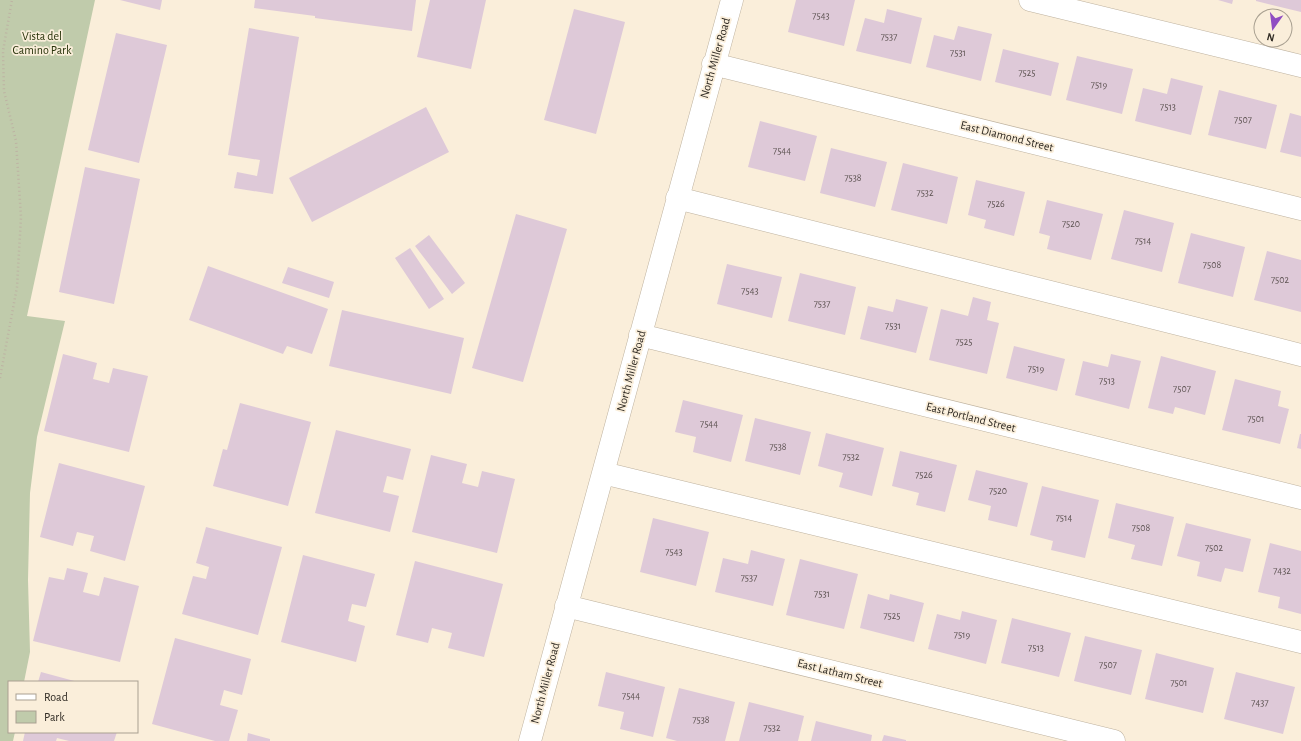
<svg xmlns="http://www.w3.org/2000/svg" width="1301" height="741" font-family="'Alegreya Sans',sans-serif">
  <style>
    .green { fill: #c0cbab }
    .building { fill: #dec9d8 }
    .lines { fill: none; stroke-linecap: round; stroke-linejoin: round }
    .minor-casing { stroke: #beb29f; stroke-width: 23 }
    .path { stroke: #bdb3a3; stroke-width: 2.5; stroke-dasharray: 1 3; stroke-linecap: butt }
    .minor { stroke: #fff; stroke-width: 22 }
    .labels { text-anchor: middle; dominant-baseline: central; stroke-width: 3.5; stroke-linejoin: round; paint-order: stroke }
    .number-label { font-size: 10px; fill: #5c5251 }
    .park-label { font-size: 12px; fill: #273209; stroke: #faeeda }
    .street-label { font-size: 12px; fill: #302b24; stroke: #faeeda }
  </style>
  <rect width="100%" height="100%" fill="#faeeda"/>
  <!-- green -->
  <path class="green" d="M 0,0 L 95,0 L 27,316 L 65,321 L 37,437 L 30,493 L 28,580 L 30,652 L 24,682 L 9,682 L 9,732 L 15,732 L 13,741 L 0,741 Z"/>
  <!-- building -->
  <path class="building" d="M 120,0 L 162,0 L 160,10 Z
    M 255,0 L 416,0 L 412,31 L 315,18 L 315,16 L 254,8 Z
    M 430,0 L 486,0 L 471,69 L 417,57 Z
    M 796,0 L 855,0 L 844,46 L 788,32 Z
    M 1218,0 L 1233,0 L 1232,4 Z
    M 1256,0 L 1301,0 L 1301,12 L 1256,1 Z
    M 574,9 L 625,22 L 596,134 L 544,120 Z
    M 887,9 L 922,18 L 911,64 L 856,51 L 865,18 L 884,23 Z
    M 958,26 L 992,34 L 981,81 L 926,67 L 934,35 L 954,40 Z
    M 249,28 L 299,37 L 273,194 L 234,188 L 237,172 L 257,176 L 260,160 L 228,155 Z
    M 116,33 L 167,45 L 139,163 L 88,150 Z
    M 1003,49 L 1059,63 L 1051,96 L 995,82 Z
    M 1077,56 L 1133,69 L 1122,114 L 1066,100 Z
    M 1171,78 L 1203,86 L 1191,135 L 1135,121 L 1143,88 L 1167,94 Z
    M 1219,90 L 1277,105 L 1266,149 L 1208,135 Z
    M 426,107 L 449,152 L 312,222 L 289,178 Z
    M 1290,113 L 1301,116 L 1301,157 L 1280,152 Z
    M 760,121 L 817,136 L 805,181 L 748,167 Z
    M 831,148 L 887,162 L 875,207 L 820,193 Z
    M 903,163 L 958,177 L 947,224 L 891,210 Z
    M 85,167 L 140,179 L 114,304 L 59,292 Z
    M 976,180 L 1025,192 L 1014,236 L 984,228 L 986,220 L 968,215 Z
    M 1047,200 L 1103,214 L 1091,260 L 1047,249 L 1050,236 L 1039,233 Z
    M 1124,210 L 1174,223 L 1162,272 L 1111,259 Z
    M 516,214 L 567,229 L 523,382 L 472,368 Z
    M 1191,233 L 1245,247 L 1233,297 L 1178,283 Z
    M 429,235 L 465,283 L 452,294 L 415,246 Z
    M 410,248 L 444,299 L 429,309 L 395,258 Z
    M 1267,251 L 1301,260 L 1301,312 L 1254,300 Z
    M 727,264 L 782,277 L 772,318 L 717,304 Z
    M 208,266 L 328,309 L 312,354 L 287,346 L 283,354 L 189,320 Z
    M 288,267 L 334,282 L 329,298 L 282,283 Z
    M 800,273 L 856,287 L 845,335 L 788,321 Z
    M 973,297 L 991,302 L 987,320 L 999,323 L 987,374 L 929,360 L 941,309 L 968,316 Z
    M 896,299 L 928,307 L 916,353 L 860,339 L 868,306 L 893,312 Z
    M 342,310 L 464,338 L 451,394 L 329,366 Z
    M 1014,346 L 1065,359 L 1057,391 L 1006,378 Z
    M 63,354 L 97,363 L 93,379 L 109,383 L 113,368 L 148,376 L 129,452 L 44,431 Z
    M 1111,354 L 1141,361 L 1129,409 L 1075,395 L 1083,361 L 1108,367 Z
    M 1161,356 L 1216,371 L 1205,415 L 1175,407 L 1173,414 L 1148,408 Z
    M 1235,379 L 1281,391 L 1278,406 L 1289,409 L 1280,444 L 1222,430 Z
    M 683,400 L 743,415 L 731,462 L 693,452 L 696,437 L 675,432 Z
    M 240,403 L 311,422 L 288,506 L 213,486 L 223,449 L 227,450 Z
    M 755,418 L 811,432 L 800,475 L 745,461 Z
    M 336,430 L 411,449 L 403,480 L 387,476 L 383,492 L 399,496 L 390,532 L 315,513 Z
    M 826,433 L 884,448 L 872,496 L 839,487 L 843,473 L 818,466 Z
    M 1300,434 L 1301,434 L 1301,449 L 1297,448 Z
    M 900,451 L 957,465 L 945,512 L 916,505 L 919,493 L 892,486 Z
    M 431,455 L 467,464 L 462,483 L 478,487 L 482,471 L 515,479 L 497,553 L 412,532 Z
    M 59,463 L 145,486 L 125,561 L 90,551 L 94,536 L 77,532 L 73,546 L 40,537 Z
    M 976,470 L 1028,483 L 1017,527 L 988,520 L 991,506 L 968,500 Z
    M 1042,486 L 1099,500 L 1085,558 L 1051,550 L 1053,541 L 1030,535 Z
    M 1116,503 L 1174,517 L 1162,566 L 1131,559 L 1135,545 L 1108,538 Z
    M 653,518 L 709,532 L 696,586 L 640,572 Z
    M 1186,523 L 1251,539 L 1243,572 L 1225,568 L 1221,582 L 1197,576 L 1200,562 L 1177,556 Z
    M 206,527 L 282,547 L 258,635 L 182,614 L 193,576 L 206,579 L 209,567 L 196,563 Z
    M 1270,543 L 1301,551 L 1301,614 L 1278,608 L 1280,597 L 1258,592 Z
    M 751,550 L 785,559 L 773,606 L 715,592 L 723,558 L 748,564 Z
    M 303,555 L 375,574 L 366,607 L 352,604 L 348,621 L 365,626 L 356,662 L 281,642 Z
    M 800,559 L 858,574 L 844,629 L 786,615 Z
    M 415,561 L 503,584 L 484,657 L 448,648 L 452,633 L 432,628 L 428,643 L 396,635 Z
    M 67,568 L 88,573 L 83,592 L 99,596 L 104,577 L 139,586 L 120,662 L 33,641 L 49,577 L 64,580 Z
    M 868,594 L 889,600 L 890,594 L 924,603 L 914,642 L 860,628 Z
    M 962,611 L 997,620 L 986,664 L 928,649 L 937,614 L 960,620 Z
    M 1012,618 L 1071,633 L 1059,677 L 1001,663 Z
    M 1085,636 L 1142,650 L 1131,695 L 1074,681 Z
    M 175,638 L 251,659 L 242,695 L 224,690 L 220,705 L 238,710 L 229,741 L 215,741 L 152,724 Z
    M 1156,653 L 1214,668 L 1203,713 L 1145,699 Z
    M 41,672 L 78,682 L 38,682 Z
    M 606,672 L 665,687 L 653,737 L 620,729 L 624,712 L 598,706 Z
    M 1236,672 L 1295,687 L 1283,734 L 1224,719 Z
    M 679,688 L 735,702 L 725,741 L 677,741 L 666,738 Z
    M 749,702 L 804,716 L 798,741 L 739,741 Z
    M 816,721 L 872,735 L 871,741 L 811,741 Z
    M 25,732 L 117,732 L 114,741 L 69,741 L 57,738 L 56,741 L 23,741 Z
    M 248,733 L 270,739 L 270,741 L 247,741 Z
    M 884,735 L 906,740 L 906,741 L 882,741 Z"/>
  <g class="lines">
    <!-- minor casing -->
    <g class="minor-casing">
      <path id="minor" d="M 1030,0 L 1301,66
        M 713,64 L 1301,209
        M 677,198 L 1301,355
        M 640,335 L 1301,498
        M 603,473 L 1301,642
        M 566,606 L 1114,741
        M 530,741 L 732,0"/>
    </g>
    <!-- path -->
    <path class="path" d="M 0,378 L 17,287 L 21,217 L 16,141 L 4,91 L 3,51 L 12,0"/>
    <!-- minor -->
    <use href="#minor" class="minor"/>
  </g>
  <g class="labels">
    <!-- number labels -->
    <g class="number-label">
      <text x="821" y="16">7543</text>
      <text x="889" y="37">7537</text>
      <text x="958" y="53">7531</text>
      <text x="1027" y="73">7525</text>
      <text x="1099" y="85">7519</text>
      <text x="1168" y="107">7513</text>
      <text x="1243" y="120">7507</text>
      <text x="782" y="151">7544</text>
      <text x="853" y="178">7538</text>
      <text x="925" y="193">7532</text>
      <text x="996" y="204">7526</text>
      <text x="1071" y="224">7520</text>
      <text x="1143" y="241">7514</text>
      <text x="1212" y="265">7508</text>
      <text x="1280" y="280">7502</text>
      <text x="750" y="291">7543</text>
      <text x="822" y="304">7537</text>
      <text x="893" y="326">7531</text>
      <text x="964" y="342">7525</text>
      <text x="1036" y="369">7519</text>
      <text x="1107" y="381">7513</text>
      <text x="1182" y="389">7507</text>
      <text x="1256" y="419">7501</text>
      <text x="709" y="424">7544</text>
      <text x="778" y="447">7538</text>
      <text x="851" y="457">7532</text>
      <text x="924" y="475">7526</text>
      <text x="998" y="491">7520</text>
      <text x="1064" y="518">7514</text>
      <text x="1141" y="528">7508</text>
      <text x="1214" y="548">7502</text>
      <text x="674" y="552">7543</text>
      <text x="1282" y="571">7432</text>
      <text x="749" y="578">7537</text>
      <text x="822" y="594">7531</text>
      <text x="892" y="616">7525</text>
      <text x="962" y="635">7519</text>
      <text x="1036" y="648">7513</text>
      <text x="1108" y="665">7507</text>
      <text x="1179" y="683">7501</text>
      <text x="631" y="696">7544</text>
      <text x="1260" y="703">7437</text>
      <text x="701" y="720">7538</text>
      <text x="772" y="728">7532</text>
    </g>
    <!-- park labels -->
    <g class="park-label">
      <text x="42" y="36">Vista del<tspan x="42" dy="14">Camino Park</tspan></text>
    </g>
    <!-- street labels -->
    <g class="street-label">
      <text transform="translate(715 58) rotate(-74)">North Miller Road</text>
      <text transform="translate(1007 136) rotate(14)">East Diamond Street</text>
      <text transform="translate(631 371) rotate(-75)">North Miller Road</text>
      <text transform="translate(971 417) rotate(14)">East Portland Street</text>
      <text transform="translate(840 673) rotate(14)">East Latham Street</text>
      <text transform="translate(545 683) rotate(-75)">North Miller Road</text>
    </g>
  </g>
  <!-- legend -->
  <rect x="8" y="681" width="130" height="52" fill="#faeeda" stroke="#a9a091"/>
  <rect x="16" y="694" width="20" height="6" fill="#ffffff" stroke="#a9a091"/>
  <text x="44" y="701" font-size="12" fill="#302b24">Road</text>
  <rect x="16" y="711" width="20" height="12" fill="#c0cbab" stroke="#a9a091"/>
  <text x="44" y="721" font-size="12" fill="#302b24">Park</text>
  <!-- north arrow -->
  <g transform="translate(1273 28) rotate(194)"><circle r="19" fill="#faeeda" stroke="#a9a091"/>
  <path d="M0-3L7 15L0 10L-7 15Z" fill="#904dc2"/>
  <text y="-6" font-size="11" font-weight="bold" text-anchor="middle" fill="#302b24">N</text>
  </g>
</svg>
